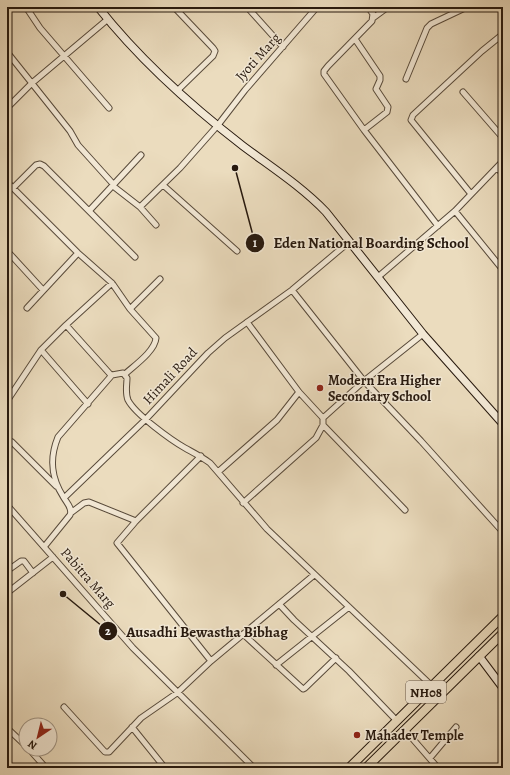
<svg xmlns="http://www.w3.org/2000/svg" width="510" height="775" font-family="Alegreya,serif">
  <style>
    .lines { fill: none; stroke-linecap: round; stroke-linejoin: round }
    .street-casing { stroke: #584a3a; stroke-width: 7 }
    .secondary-casing { stroke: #27190e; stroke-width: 9 }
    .primary-casing { stroke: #27190e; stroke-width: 10 }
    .street { stroke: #f2e8d5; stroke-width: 5 }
    .secondary { stroke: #f2e8d5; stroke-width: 7 }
    .primary { stroke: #ebdcbe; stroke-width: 8 }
    .poi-dot { fill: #8f2418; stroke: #f2e8d5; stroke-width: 1.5 }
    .labels { text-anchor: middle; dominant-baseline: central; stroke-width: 3; stroke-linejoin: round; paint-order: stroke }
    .shield { fill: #f2e8d5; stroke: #64574a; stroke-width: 1 }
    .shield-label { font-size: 13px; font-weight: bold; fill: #27190e }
    .street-label { font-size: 14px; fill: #27190e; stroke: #f2e8d5 }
    .poi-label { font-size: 14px; font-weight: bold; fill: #27190e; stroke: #f2e8d5; text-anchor: start }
    .leader { fill: none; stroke: #27190e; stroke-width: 1.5 }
    .callout-dot { fill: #27190e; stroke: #f2e8d5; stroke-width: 1.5 }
    .mark-label { font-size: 12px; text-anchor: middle; font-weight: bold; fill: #fff }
    .callout-label { font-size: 15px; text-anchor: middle; font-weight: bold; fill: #27190e; stroke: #f2e8d5; stroke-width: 3; stroke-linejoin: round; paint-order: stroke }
  </style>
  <rect width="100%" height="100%" fill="#ebdcbe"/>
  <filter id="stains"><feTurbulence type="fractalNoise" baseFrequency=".005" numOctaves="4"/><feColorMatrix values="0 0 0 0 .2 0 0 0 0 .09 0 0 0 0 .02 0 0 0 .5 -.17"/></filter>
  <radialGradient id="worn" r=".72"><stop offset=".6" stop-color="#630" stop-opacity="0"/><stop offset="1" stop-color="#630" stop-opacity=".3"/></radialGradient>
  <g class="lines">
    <!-- street casing -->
    <g class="street-casing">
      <path id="street" d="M 26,7 L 40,28 L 109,108
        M 174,7 L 213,48 L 215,51 L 213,56 L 177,91
        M 247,7 L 283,47
        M 368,7 L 373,14 L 372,21 L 328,66 L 324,71 L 324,74 L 364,130 L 438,226
        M 373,18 L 388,7
        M 355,39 L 380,76 L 380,80 L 376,89 L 388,107 L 387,112 L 364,130
        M 7,52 L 70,131 L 78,145 L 114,185
        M 406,79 L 427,28 L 431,24 L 467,7
        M 463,92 L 503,138
        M 7,108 L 32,83 L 108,19
        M 497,168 L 503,174
        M 7,182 L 78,253 L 112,283 L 130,309 L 160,279
        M 163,185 L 237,251
        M 113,186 L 140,207 L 156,225
        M 13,188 L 36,165 L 40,164 L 44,166 L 135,257
        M 471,194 L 411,120 L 413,115 L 482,51 L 503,34
        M 140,207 L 180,168 L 218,125 L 245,90 L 317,7
        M 89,211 L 141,155
        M 455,211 L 503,270
        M 10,254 L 43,290
        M 378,277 L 455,211 L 503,161
        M 292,290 L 364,381 L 421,441 L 502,531
        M 27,308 L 78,253
        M 66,325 L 110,374 L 112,375 L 123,373 L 127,378 C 127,384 125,393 128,400 C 135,414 171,440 185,448 C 194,453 202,457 210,463 L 267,529 L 432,686
        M 41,350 L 88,404
        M 125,374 C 135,365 155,351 156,338 L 130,309
        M 7,401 L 41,350 L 66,325 L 112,283
        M 323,418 L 364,381 L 423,334
        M 323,425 L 405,510
        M 12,442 L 56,486
        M 201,456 L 136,521 L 117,543 L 211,661
        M 218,472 L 277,420 L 299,392
        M 64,498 C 51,478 49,459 58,437 L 112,375
        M 243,503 L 316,438 L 323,425 L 323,418 L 299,392 L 247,322
        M 7,505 L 133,648 L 254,768
        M 72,512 L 84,503 L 89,502 L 136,521
        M 44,547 L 70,515 C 73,509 67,503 64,498 L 146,419 L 208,353 L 225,338 L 292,290 L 349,242
        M 7,571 L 21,561 L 24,561 L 33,573
        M 7,593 L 53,557
        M 279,604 L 294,620 L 349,671 L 397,721
        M 243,634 L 303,689 L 305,688 L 336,658
        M 276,665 L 349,607
        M 64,707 L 105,752 L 109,752 L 141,718 L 177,693 L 211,661 L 314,575
        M 132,727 L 165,768
        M 7,728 L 26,746
        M 405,730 L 438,768
        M 29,749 L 46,768
        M 430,758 L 456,727"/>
    </g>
    <!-- secondary casing -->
    <g class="secondary-casing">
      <path id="secondary" d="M 98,7 C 139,59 190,105 243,146 C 271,167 301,186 326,212 L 423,334 L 503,424
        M 479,656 L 503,688"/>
    </g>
    <!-- primary casing -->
    <g class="primary-casing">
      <path id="primary" d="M 349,768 L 503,616
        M 366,768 L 503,633"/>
    </g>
    <!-- street -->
    <use href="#street" class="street"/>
    <!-- secondary -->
    <use href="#secondary" class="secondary"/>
    <!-- primary -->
    <use href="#primary" class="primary"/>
  </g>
  <!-- markers -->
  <g class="poi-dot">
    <circle cx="320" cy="388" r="4"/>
    <circle cx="357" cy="735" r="4"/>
  </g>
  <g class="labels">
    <!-- shield labels -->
    <rect class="shield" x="406" y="681" width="40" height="22" rx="3"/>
    <g class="shield-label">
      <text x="426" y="692">NH08</text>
    </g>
    <!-- street labels -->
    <g class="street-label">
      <text transform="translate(258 57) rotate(-48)">Jyoti Marg</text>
      <text transform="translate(170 376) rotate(-47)">Himali Road</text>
      <text transform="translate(88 578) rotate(49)">Pabitra Marg</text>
    </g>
    <!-- poi labels -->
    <g class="poi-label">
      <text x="328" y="380">Modern Era Higher<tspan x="328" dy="16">Secondary School</tspan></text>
      <text x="365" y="735">Mahadev Temple</text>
    </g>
  </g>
  <!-- callouts -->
  <path class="leader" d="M235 168L255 243M63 594L108 631"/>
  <g class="callout-dot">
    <circle cx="235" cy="168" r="4"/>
    <circle cx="63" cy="594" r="4"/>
    <circle cx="255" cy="243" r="10"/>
    <circle cx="108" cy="631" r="10"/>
  </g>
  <g class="mark-label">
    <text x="255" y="247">1</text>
    <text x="108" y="635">2</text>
  </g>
  <g class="callout-label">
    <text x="371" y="248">Eden National Boarding School</text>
    <text x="207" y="637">Ausadhi Bewastha Bibhag</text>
  </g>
  <!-- margin -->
  <rect width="510" height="775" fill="none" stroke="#ebdcbe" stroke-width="24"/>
  <rect x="8" y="8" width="494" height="759" fill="none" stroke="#27190e" stroke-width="2"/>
  <rect x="12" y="12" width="486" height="751" fill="none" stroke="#27190e"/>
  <!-- north arrow -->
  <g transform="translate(38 737) rotate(215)"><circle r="19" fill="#f2e8d5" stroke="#a19585"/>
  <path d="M0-3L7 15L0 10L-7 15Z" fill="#8f2418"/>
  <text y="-6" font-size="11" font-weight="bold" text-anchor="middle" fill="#27190e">N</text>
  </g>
  <rect width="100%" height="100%" filter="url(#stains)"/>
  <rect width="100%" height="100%" fill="url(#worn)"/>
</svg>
